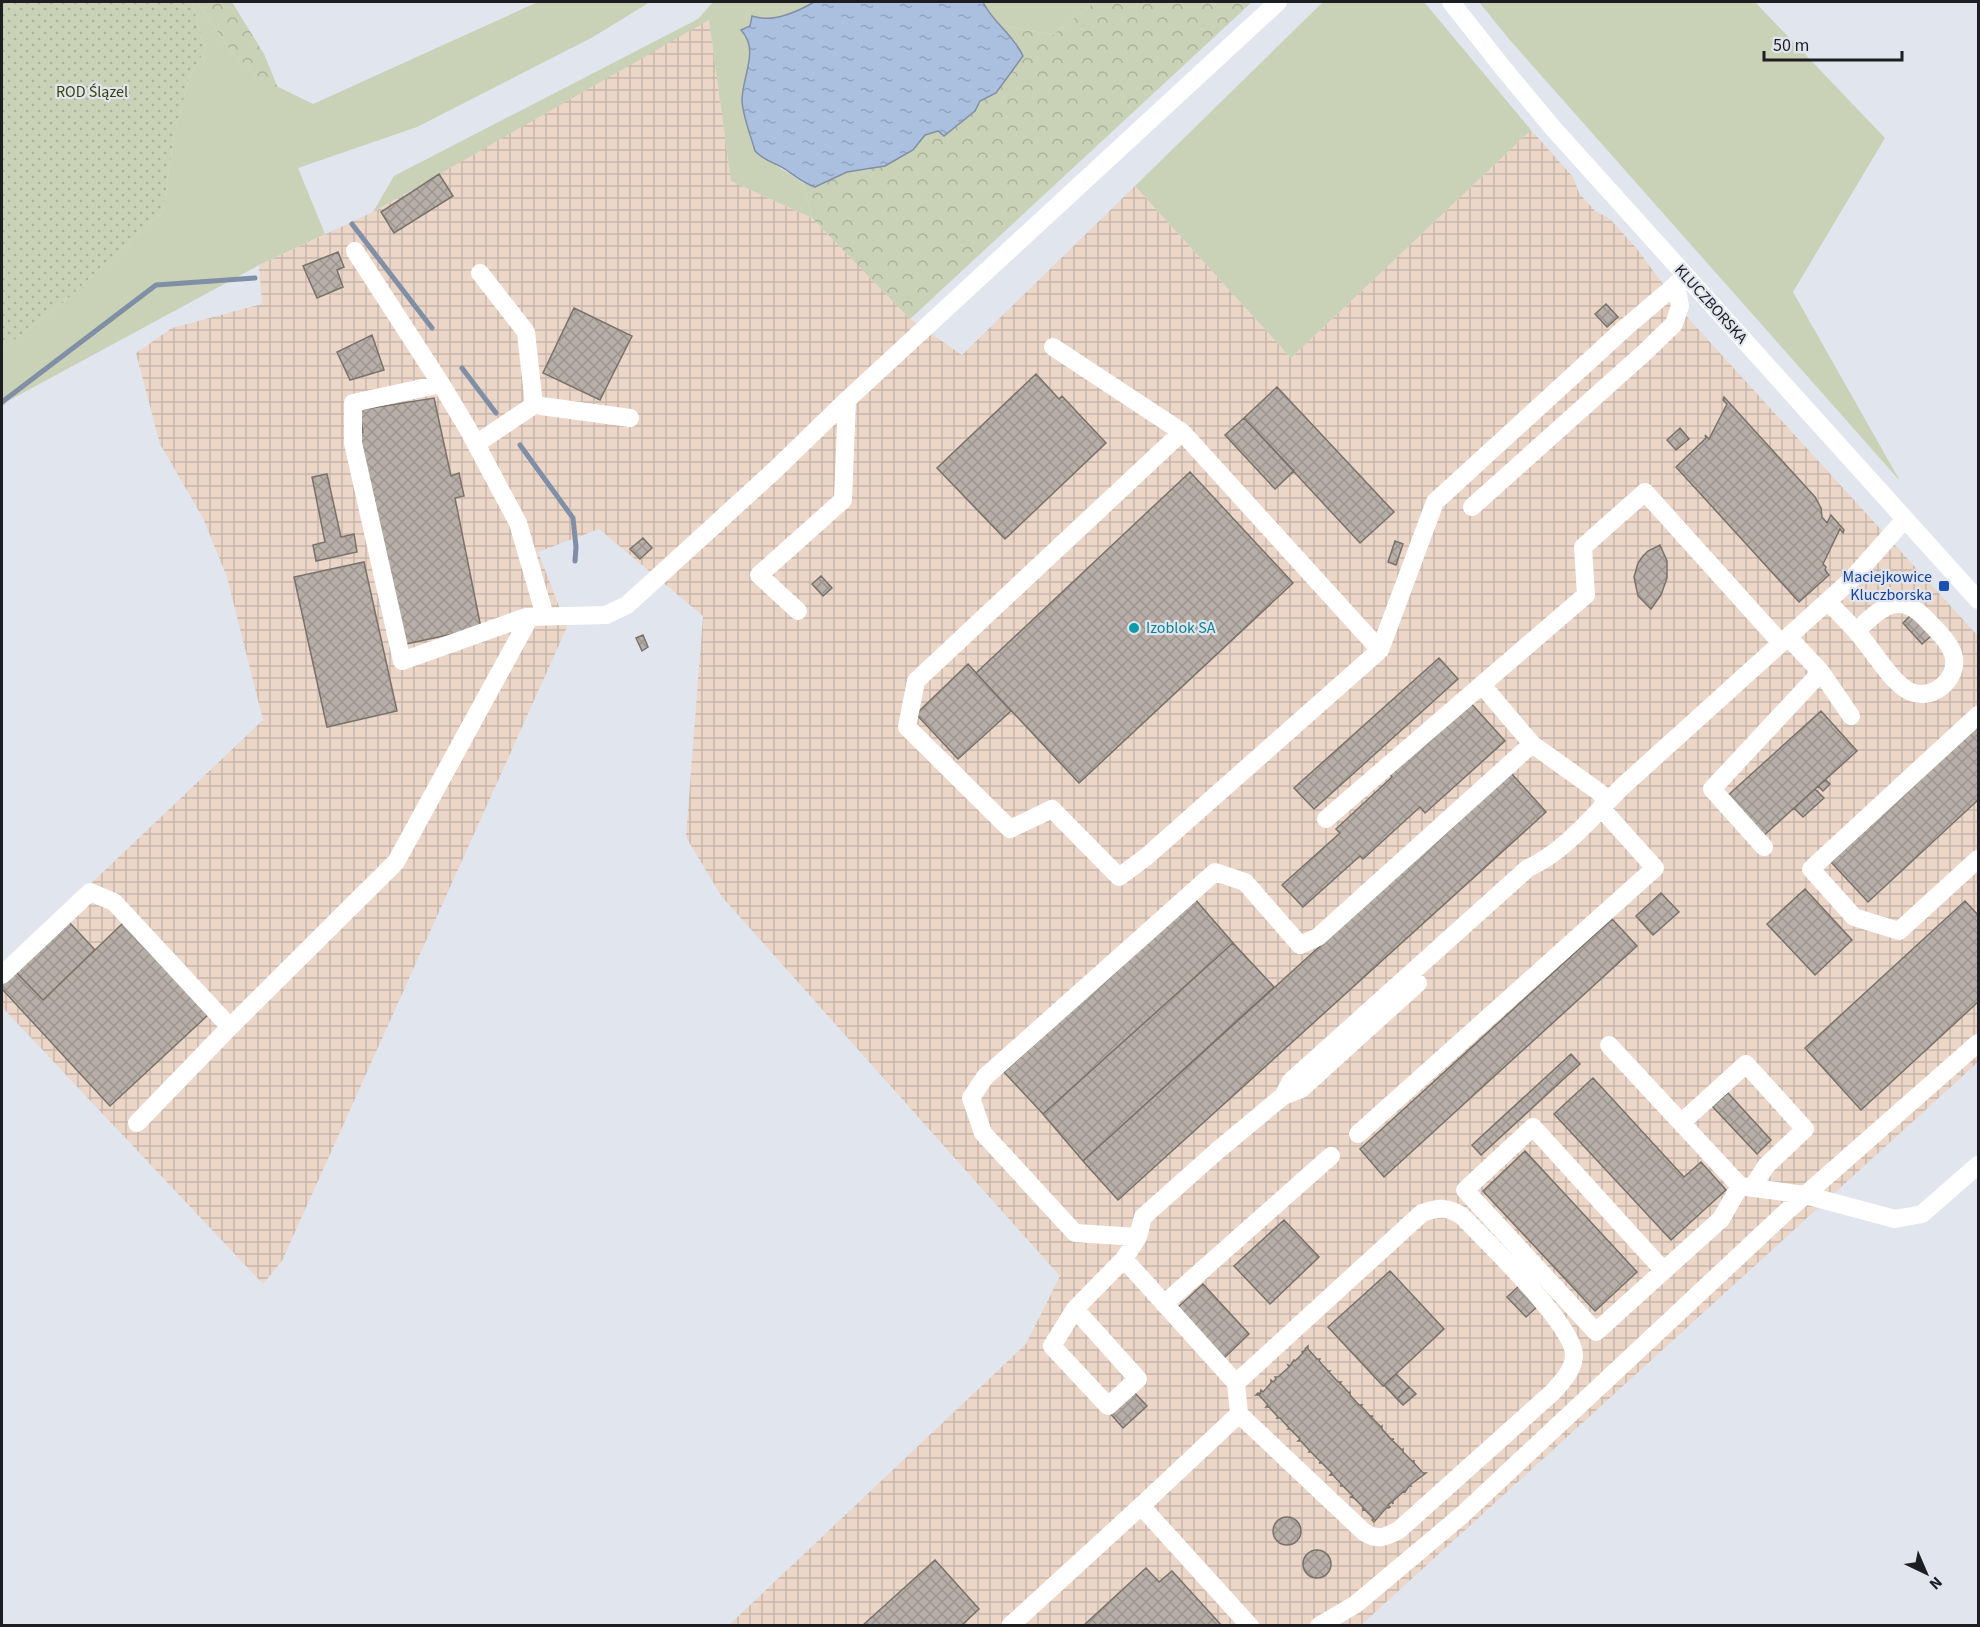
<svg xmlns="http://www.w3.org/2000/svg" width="1980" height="1627" font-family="'Source Sans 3',sans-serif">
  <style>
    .industrial { fill: url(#industrial-grid) }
    .grass { fill: #c9d1b6 }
    .forest { fill: url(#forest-crowns) }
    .garden { fill: url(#garden-dots) }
    .water { fill: url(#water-ripples); stroke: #808fa6; stroke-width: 1.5 }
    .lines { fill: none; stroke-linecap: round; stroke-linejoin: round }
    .stream { stroke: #808fa6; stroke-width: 5 }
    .building { fill: url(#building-cross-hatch); stroke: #79726b; stroke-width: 1.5 }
    .minor { stroke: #fff; stroke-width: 18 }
    .transit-dot { fill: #1a4fb4; stroke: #e0e5ee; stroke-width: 2 }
    .culture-dot { fill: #0f9aa8; stroke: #e0e5ee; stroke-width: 2 }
    .labels { text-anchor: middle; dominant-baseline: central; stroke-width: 4.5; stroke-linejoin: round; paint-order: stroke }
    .park-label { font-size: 16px; fill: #374308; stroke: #e0e5ee }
    .street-label { font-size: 16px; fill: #1c1e22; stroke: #e0e5ee }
    .transit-label { font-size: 16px; fill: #164399; stroke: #e0e5ee; text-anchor: end }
    .culture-label { font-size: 16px; fill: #0d838f; stroke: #e0e5ee; text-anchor: start }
  </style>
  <defs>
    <pattern id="industrial-grid" width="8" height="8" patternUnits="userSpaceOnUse" patternTransform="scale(1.5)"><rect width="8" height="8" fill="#ebd6c8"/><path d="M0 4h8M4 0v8" fill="none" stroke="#c9b7ac"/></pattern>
    <pattern id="forest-crowns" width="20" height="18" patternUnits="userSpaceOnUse" patternTransform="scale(1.5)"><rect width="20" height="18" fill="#c9d1b6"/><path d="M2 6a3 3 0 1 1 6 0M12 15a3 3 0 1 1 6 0" fill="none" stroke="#acb39c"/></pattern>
    <pattern id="garden-dots" width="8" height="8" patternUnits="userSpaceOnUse" patternTransform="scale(1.5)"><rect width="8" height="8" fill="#c9d1b6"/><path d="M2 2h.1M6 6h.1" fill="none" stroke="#acb39c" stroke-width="1.8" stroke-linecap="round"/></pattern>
    <pattern id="water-ripples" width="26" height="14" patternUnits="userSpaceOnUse" patternTransform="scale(1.5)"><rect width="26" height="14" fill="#abbfdf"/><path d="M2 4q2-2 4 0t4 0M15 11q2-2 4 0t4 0" fill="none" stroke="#93a4bf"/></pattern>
    <pattern id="building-cross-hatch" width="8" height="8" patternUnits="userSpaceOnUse" patternTransform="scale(1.5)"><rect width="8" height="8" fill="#b6aea7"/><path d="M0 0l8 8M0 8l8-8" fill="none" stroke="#9c958f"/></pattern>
  </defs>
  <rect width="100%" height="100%" fill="#e0e5ee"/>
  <!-- industrial -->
  <path class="industrial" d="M 709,19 L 731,181 L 812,218 L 910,319 L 962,355 L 1135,186 L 1291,358 L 1531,130 L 1573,177 L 1579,193 L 1595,211 L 1610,219 L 1637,249 L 1687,317 L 1978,636 L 1978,1062 L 1361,1625 L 729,1625 L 1026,1344 L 1060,1276 L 722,897 L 686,837 L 703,616 L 599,529 L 538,552 L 567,627 L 282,1261 L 263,1284 L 2,1007 L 2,968 L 263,720 L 227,577 L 203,518 L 160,444 L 136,353 L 172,328 L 262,304 L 259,265 L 373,212 Z"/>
  <!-- grass -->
  <path class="grass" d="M 192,2 L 197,2 L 230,50 L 258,77 L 313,104 L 538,2 L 650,2 L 593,37 L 417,127 L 298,168 L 325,234 L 259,265 L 8,401 L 2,407 L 2,349 L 64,302 L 163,211 L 174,135 L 190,75 L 205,50 Z
    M 713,2 L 814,2 L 788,14 L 763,19 L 750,26 L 746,35 L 751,45 L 742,103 L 755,151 L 803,183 L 812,218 L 731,181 L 709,20 L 373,212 L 394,176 L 698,19 Z
    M 983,2 L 1095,2 L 1053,35 L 999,25 Z
    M 1323,2 L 1424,2 L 1531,130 L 1291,358 L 1135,186 Z
    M 1479,2 L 1755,2 L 1885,138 L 1793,292 L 1900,481 L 1509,39 Z"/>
  <!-- forest -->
  <path class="forest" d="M 197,2 L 232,2 L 264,54 L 278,88 L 258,77 L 230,50 Z
    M 1095,2 L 1252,2 L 910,319 L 812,218 L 803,183 L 815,187 L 847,172 L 868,170 L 913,150 L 925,135 L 938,131 L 944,136 L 975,111 L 980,101 L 996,93 L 1016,42 L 999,25 L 1053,35 Z"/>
  <!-- garden -->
  <path class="garden" d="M 2,2 L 192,2 L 205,50 L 190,75 L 174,135 L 163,211 L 64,302 L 2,349 Z"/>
  <!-- water -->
  <path class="water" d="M 814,2 L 983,2 C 993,23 1013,34 1023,56 L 996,93 L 980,101 L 975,111 L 944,136 L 938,131 L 925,135 L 913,150 L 885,166 L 847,172 L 815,187 C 803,183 795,176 785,169 C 775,163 763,160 755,151 C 751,136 743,117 742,101 C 742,76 760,50 741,30 L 750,26 L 752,16 C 772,23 797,12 814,2 Z"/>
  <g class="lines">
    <!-- stream -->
    <path class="stream" d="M 352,224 L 432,328
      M 462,368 L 496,413
      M 2,402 L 156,285 L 255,278
      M 520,445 L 573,518 L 576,547 L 575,561"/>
  </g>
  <!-- building -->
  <path class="building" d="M 439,174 L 453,196 L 394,233 L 381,212 Z
    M 338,252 L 344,267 L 337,270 L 343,287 L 317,298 L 303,266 Z
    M 1606,304 L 1618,317 L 1607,327 L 1595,314 Z
    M 574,308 L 632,336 L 600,400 L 543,373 Z
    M 372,335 L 384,370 L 350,380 L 337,352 Z
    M 1036,374 L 1059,399 L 1062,396 L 1106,443 L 1005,539 L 937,468 Z
    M 1277,387 L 1394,512 L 1360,543 L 1244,418 Z
    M 1724,397 L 1815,497 L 1821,508 L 1822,517 L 1827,523 L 1831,515 L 1844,530 L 1843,533 L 1840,529 L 1823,564 L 1826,567 L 1825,570 L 1829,575 L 1799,602 L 1676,467 L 1706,438 L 1705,435 L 1709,439 L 1727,404 L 1723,400 Z
    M 434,398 L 451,476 L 459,473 L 464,496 L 455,498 L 481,628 L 401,645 L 356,436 L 363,432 L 359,410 Z
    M 1244,418 L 1294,471 L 1275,489 L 1225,435 Z
    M 1680,428 L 1689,439 L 1676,450 L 1667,440 Z
    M 1190,472 L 1293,583 L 1079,783 L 976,673 Z
    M 327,474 L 341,537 L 354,534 L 357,552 L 316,561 L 313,545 L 325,542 L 312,477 Z
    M 643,538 L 652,548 L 640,559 L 630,549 Z
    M 1395,541 L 1403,544 L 1396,565 L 1388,562 Z
    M 1660,545 L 1667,561 L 1667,578 L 1661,595 L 1651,609 L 1638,596 L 1634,577 L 1638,563 L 1643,556 L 1648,551 Z
    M 364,562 L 397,711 L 327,727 L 294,577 Z
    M 821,576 L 832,588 L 823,596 L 812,584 Z
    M 1918,608 L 1938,630 L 1922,644 L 1903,623 Z
    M 643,635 L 648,647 L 642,651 L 636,638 Z
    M 1439,658 L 1458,679 L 1314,809 L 1294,788 Z
    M 968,664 L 1011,711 L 958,759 L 916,714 Z
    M 1468,700 L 1505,741 L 1425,813 L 1420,807 L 1363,859 L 1360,856 L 1303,907 L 1282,885 L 1340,833 L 1336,829 L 1392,777 L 1388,772 Z
    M 1821,711 L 1857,751 L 1761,838 L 1725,798 Z
    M 1978,725 L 1978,800 L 1868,902 L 1831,862 Z
    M 1511,773 L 1546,812 L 1118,1200 L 1083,1161 Z
    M 1826,780 L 1830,784 L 1823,791 L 1818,786 Z
    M 1815,789 L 1824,798 L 1803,817 L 1794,808 Z
    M 1805,889 L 1852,940 L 1815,975 L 1767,924 Z
    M 1661,893 L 1679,912 L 1653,935 L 1636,916 Z
    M 1194,898 L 1233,943 L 1043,1114 L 1004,1072 Z
    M 1965,901 L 1978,915 L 1978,1002 L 1861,1110 L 1805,1048 Z
    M 1612,919 L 1637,946 L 1384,1177 L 1360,1149 Z
    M 69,922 L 95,950 L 43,1000 L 15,971 Z
    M 123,923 L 208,1015 L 110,1106 L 2,989 L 2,983 L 15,971 L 43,1000 Z
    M 1233,943 L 1274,987 L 1083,1161 L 1043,1114 Z
    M 1571,1054 L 1580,1064 L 1481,1155 L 1472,1145 Z
    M 1593,1078 L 1684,1177 L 1701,1162 L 1726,1190 L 1671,1240 L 1554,1114 Z
    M 1728,1093 L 1771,1140 L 1757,1154 L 1712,1106 Z
    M 1525,1151 L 1637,1272 L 1595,1311 L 1483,1191 Z
    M 1284,1220 L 1319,1257 L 1270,1304 L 1234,1266 Z
    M 1390,1271 L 1444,1329 L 1383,1386 L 1328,1327 Z
    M 1203,1284 L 1249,1334 L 1223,1359 L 1176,1309 Z
    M 1519,1286 L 1538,1306 L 1526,1317 L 1507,1297 Z
    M 1308,1346 L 1308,1349 L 1317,1359 L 1320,1359 L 1319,1361 L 1328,1371 L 1330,1371 L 1329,1372 L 1338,1382 L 1341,1382 L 1340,1383 L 1349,1393 L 1350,1392 L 1350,1395 L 1359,1405 L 1362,1405 L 1361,1406 L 1370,1416 L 1373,1416 L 1371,1417 L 1381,1427 L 1382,1426 L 1382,1429 L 1391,1439 L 1394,1439 L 1392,1440 L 1402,1450 L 1403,1449 L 1403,1452 L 1413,1462 L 1414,1460 L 1414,1463 L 1423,1473 L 1426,1473 L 1410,1485 L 1411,1486 L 1409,1486 L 1405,1492 L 1404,1491 L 1393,1501 L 1393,1504 L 1392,1502 L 1388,1505 L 1390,1507 L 1388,1508 L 1387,1507 L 1374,1522 L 1372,1520 L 1374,1519 L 1364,1509 L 1363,1510 L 1363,1507 L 1354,1498 L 1351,1497 L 1353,1496 L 1343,1486 L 1340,1486 L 1342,1485 L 1333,1475 L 1330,1475 L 1332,1473 L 1322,1463 L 1319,1463 L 1321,1462 L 1311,1452 L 1309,1452 L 1310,1451 L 1301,1441 L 1298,1441 L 1300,1439 L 1290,1429 L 1288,1429 L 1289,1428 L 1280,1418 L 1277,1418 L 1278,1417 L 1269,1407 L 1266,1407 L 1268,1405 L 1259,1395 L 1256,1395 L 1258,1393 L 1260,1394 L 1261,1390 L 1263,1392 L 1271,1383 L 1271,1380 L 1273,1382 L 1276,1379 L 1275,1377 L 1278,1377 L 1289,1367 L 1288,1365 L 1290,1366 L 1294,1360 L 1295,1361 L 1303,1353 L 1302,1352 L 1306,1350 L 1305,1349 Z
    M 1396,1374 L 1409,1387 L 1397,1399 L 1384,1385 Z
    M 1409,1387 L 1416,1394 L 1403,1405 L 1397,1399 Z
    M 1132,1390 L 1147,1406 L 1123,1428 L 1108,1411 Z
    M1273 1531a14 14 0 1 1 28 0a14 14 0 1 1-28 0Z
    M1303 1564a14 14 0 1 1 28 0a14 14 0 1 1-28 0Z
    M 935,1560 L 979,1609 L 961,1626 L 862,1626 Z
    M 1146,1568 L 1159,1582 L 1172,1571 L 1222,1626 L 1083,1626 Z"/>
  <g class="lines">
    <!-- minor -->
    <path class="minor" d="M 1451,2 L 1503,68 L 1552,127 L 1978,600
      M 355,251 L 441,384 L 468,429 L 518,523 L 545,616
      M 480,273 L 526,332 L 534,405
      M 1053,347 L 1182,432 L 1380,650
      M 441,384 L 353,403 L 353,443 L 402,661 L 526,617 L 606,615 L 627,605 L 776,469 L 847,400 L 1278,2
      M 1182,432 L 916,681 L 907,727 L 1010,829 L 1052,809 L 1119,877 L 1146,857 L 1380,650 L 1435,502 L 1625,328 L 1686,276
      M 476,444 L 534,405 L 630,418
      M 1472,507 L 1645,352 L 1674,324 L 1680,306 L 1676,284
      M 1827,601 C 1837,611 1847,621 1856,631 C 1872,648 1888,678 1907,690 C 1930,704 1961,679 1953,654 C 1949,641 1937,631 1928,621 C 1898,589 1883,607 1856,631
      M 798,611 L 759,575 L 843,500 L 847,400
      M 1788,637 L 1821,672
      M 1482,685 L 1532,744 L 1599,792 L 1607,801
      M 1978,715 L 1811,869 L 1854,917 L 1899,931 L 1978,859
      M 1326,819 L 1586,595 L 1583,547 L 1645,492 L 1781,643
      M 1764,847 L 1712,789 L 1821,672 L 1851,716
      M 2,975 L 90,892 L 114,902 L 230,1027
      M 1609,1045 L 1740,1186 L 1805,1195 L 1895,1219 L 1922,1214 L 1978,1165
      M 1283,1096 L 1301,1089 L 1418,983
      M 137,1123 L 230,1027 L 396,862 L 530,617
      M 1681,1123 L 1746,1064 L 1805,1129 L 1766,1166 L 1752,1188
      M 1358,1134 L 1655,868 L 1601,808
      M 1138,1237 L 1075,1233 L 983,1133 L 971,1098 L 985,1077 L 1215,872 L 1245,882 L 1300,945 L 1318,937 L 1532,744
      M 1664,1271 L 1533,1127 L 1465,1190 L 1596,1332 L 1721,1219 L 1740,1186
      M 1164,1304 L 1331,1156
      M 1075,1309 L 1138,1379 L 1108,1406 L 1052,1346 L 1075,1309 L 1124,1259
      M 1236,1383 L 1422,1213 C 1439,1207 1448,1207 1462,1216 C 1485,1240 1574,1325 1574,1355 C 1574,1370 1562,1381 1554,1391 L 1399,1530 C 1386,1537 1377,1541 1364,1532 L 1239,1414 L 1236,1383 L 1124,1259 L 1138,1237 L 1143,1217 L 1217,1151 L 1283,1096 L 1291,1081 L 1528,868 C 1564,853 1596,812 1624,785 L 1851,580 L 1905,519
      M 1239,1414 L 1141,1506 L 1250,1626
      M 1010,1626 L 1141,1506
      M 1319,1626 L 1356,1604 L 1462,1515 L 1787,1211 L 1978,1043"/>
  </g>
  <!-- markers -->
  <rect class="transit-dot" x="1938" y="580" width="12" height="12" rx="3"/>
  <circle class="culture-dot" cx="1134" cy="628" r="6"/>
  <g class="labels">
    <!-- park labels -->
    <g class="park-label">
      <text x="92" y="92">ROD Ślązel</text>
    </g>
    <!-- street labels -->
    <g class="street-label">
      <text transform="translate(1711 304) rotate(48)">KLUCZBORSKA</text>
    </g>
    <!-- transit labels -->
    <g class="transit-label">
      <text x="1932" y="577">Maciejkowice<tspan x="1932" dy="18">Kluczborska</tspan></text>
    </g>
    <!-- culture labels -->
    <g class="culture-label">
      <text x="1146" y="628">Izoblok SA</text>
    </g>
  </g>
  <!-- border -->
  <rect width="1980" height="1627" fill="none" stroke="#1c1e22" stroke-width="6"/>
  <!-- north arrow -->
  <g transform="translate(1926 1573) rotate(136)" stroke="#e0e5ee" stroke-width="4.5" paint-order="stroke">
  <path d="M0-4.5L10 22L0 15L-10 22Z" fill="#1c1e22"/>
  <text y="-9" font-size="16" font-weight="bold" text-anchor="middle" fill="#1c1e22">N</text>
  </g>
  <!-- scale -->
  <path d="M1764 51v9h138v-9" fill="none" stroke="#1c1e22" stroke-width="3"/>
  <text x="1773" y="51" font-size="18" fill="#1c1e22" stroke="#e0e5ee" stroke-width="4.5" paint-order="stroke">50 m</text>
</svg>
